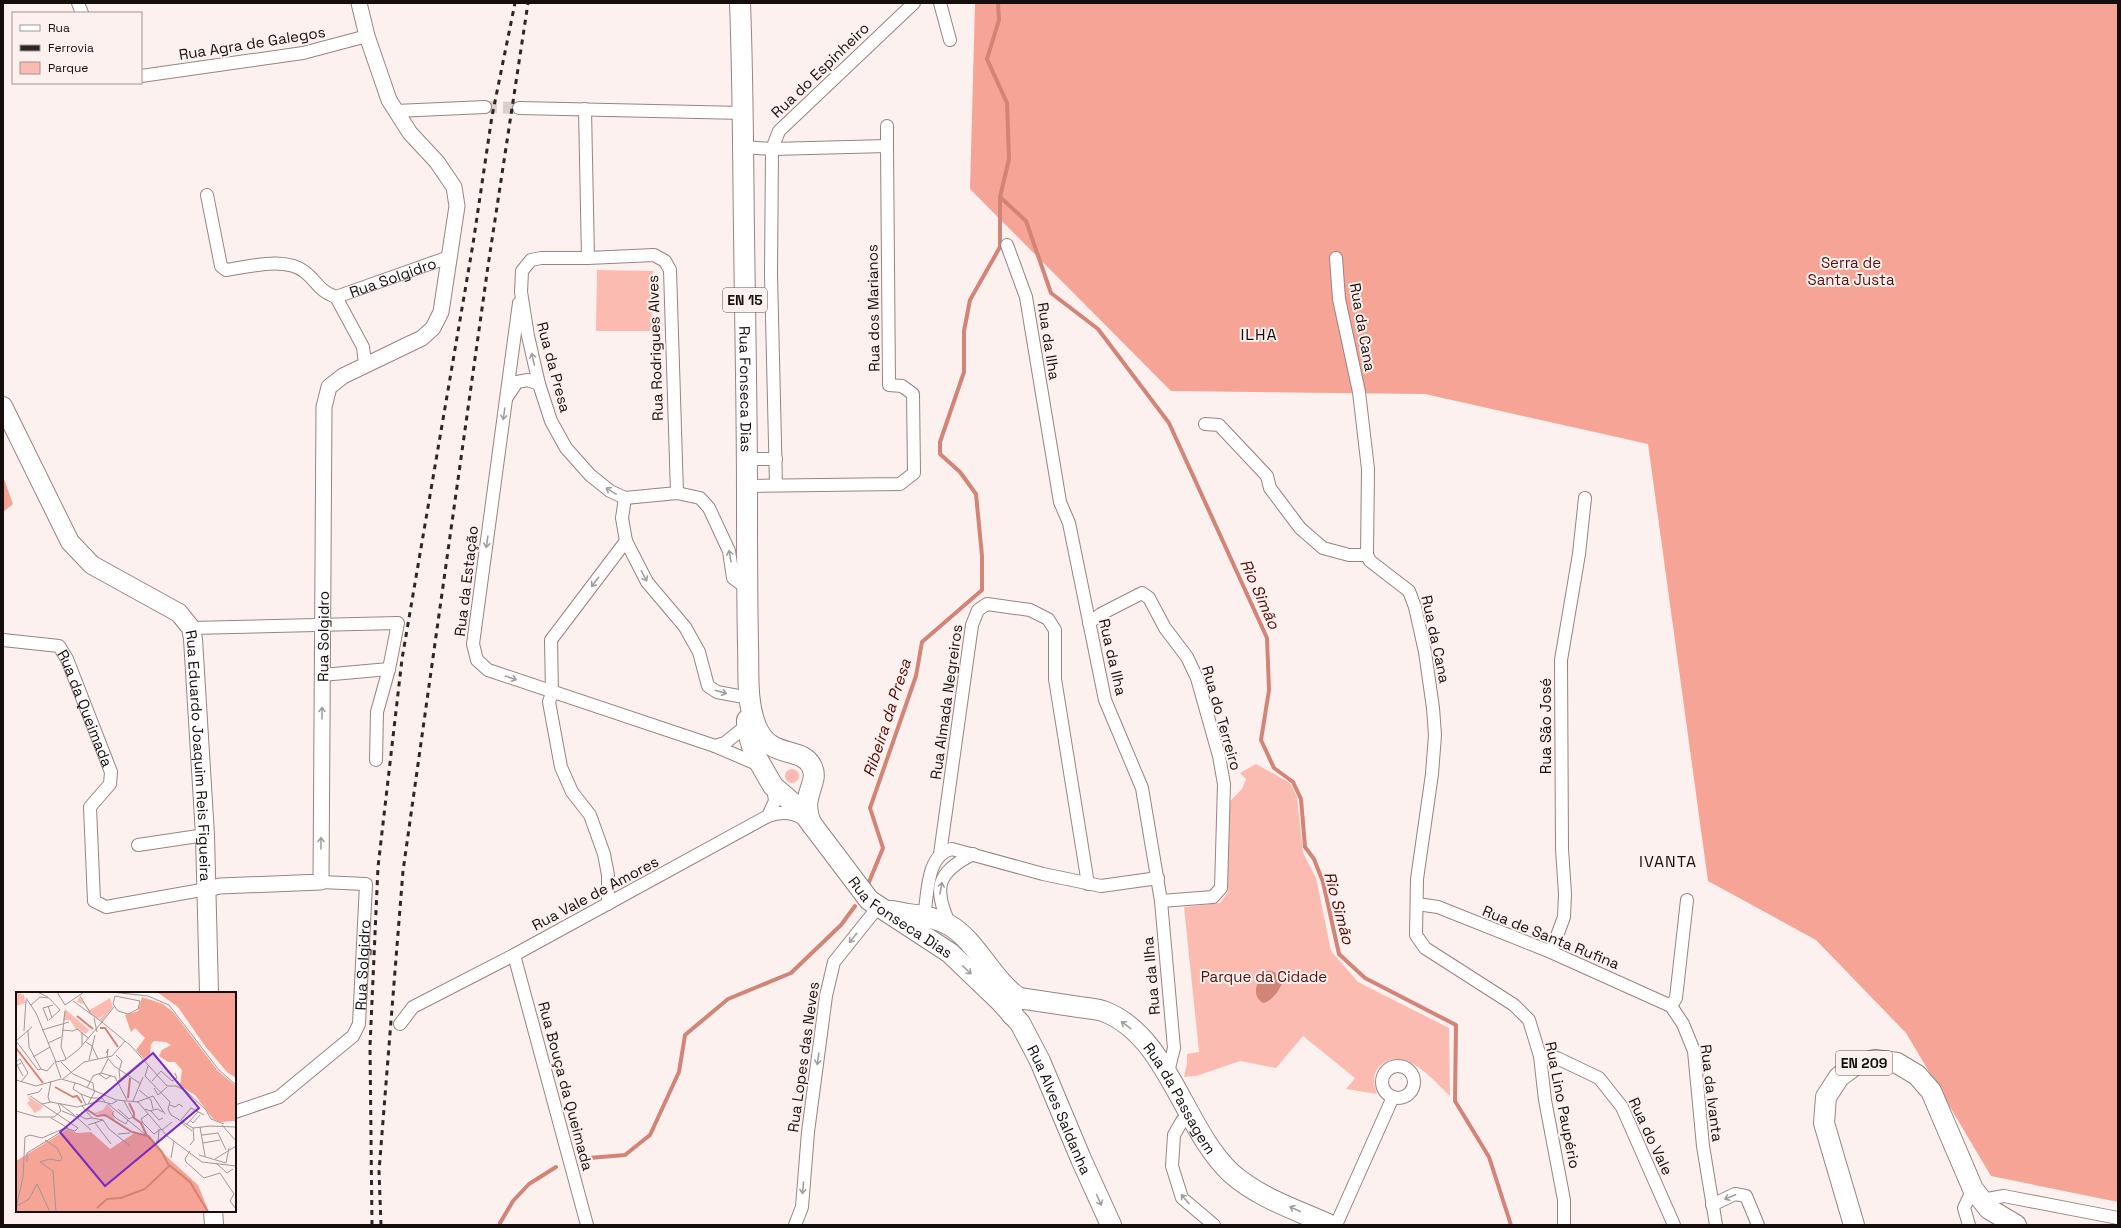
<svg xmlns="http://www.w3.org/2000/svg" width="2121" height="1228" font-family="'Space Grotesk',sans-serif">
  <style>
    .green { fill: #fbbbb0 }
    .forest { fill: #f6a496 }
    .water { fill: #d28476 }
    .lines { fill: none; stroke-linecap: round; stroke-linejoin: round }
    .stream { stroke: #d28476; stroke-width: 4 }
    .minor-tunnel { stroke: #dacfcd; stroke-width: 12; stroke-dasharray: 12 6; stroke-linecap: butt }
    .minor-casing { stroke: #968481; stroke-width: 14 }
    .tertiary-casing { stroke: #968481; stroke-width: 17 }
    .secondary-casing { stroke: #968481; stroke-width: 20 }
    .primary-casing { stroke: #968481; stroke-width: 22 }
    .minor { stroke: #fff; stroke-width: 12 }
    .tertiary { stroke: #fff; stroke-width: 15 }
    .secondary { stroke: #fff; stroke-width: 18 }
    .primary { stroke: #fff; stroke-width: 20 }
    .rail { stroke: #2e2625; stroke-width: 3; stroke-dasharray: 5 5; stroke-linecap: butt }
    .oneway { stroke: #a19f9e }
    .labels { text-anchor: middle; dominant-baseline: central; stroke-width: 4; stroke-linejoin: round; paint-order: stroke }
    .shield { fill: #fdf1ef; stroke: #5b5251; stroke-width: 1 }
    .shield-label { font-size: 14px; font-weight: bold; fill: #150e0d }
    .street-label { font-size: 15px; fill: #150e0d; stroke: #fdf1ef }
    .park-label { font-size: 15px; fill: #560f08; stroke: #fdf1ef }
    .neighbourhood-label { font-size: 16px; letter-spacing: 1px; fill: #150e0d; stroke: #fdf1ef }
    .water-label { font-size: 16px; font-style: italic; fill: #520a04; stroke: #fdf1ef }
    .inset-river { fill: none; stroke: #d28476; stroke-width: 2 }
    .inset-road { fill: none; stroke: #a09695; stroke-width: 1 }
    .view { fill: #7b2cbf; fill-opacity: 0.15; stroke: #7b2cbf; stroke-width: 2 }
    .inset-edge { fill: none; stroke: #150e0d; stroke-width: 2 }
  </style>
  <rect width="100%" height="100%" fill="#fdf1ef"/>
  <!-- green -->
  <path class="green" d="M 597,270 L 653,271 L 652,331 L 596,331 Z
    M 1256,764 L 1290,783 L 1297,797 L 1303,853 L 1316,878 L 1331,951 L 1358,982 L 1449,1028 L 1450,1096 C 1433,1081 1406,1045 1381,1065 C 1372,1072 1373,1084 1377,1094 L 1346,1089 L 1355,1078 L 1303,1036 L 1276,1068 L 1240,1061 L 1196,1076 L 1184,1077 L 1187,1063 L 1187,1054 L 1199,1052 L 1184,907 L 1220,903 L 1228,892 L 1227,864 L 1229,802 L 1242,789 L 1246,779 L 1240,773 Z
    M785 776a7 7 0 1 1 14 0a7 7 0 1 1-14 0Z"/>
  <!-- forest -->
  <path class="forest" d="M 975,3 L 2118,3 L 2118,1202 L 1991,1176 L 1906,1033 L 1816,940 L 1708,881 L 1648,444 L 1425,394 L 1171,391 L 970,189 Z
    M 3,476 L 13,504 L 3,512 Z"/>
  <!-- water -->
  <path class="water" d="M 1267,971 C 1275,970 1279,975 1282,983 C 1280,990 1270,1003 1263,1003 C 1250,995 1257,979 1267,971 Z"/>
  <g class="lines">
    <!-- stream -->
    <path class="stream" d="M 998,3 L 999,20 L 987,59 L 1007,103 L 1009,159 L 1000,197 L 1026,221 L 1051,293 L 1098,329 L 1169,423 L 1267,638 L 1269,690 L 1261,740 L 1274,768 L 1293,782 L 1301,799 L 1305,847 L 1314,859 L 1323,882 L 1339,954 L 1365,978 L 1456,1025 L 1455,1101 L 1489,1157 L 1511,1225
      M 867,887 L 883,848 L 870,808 L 916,676 L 922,642 L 982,590 L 982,556 L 976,494 L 960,472 L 940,454 L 940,442 L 964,372 L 964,331 L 970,300 L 1000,247 L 1000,197
      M 589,1158 L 625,1155 L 650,1135 L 679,1072 L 685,1035 L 728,999 L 791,973 L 841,925 L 855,906
      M 500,1223 L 513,1201 L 529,1184 L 556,1167"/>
    <!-- minor-tunnel -->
    <path class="minor-tunnel" d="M 485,107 L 519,108"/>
    <!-- minor casing -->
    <g class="minor-casing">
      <g id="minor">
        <path d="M 78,3 L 82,13"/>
        <path d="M 940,3 L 950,40"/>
        <path d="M 141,76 L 303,53 L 367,36"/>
        <path d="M 519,108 L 743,113"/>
        <path d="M 585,109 L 588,258"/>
        <path d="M 396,111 L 485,107"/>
        <path d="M 887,146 L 887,126"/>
        <path d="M 743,147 L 772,149 L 887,146 L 889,385 L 902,386 L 913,394 L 914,473 L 900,484 L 747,486"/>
        <path d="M 207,195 L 221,266 L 226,270 C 249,267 285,256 305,272 C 319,283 317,290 336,297 L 363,347 L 365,364"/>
        <path d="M 1007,245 L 1026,297 L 1060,502 L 1069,523 L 1105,700 L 1142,788 L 1161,901 L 1174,1048 L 1167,1076"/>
        <path d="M 1336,258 L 1339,299 L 1359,392 L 1368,469 L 1367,555 L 1370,561 L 1409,591 L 1415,607 L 1425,652 L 1433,708 L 1435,735 L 1432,774 L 1417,879 L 1416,935 L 1425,948 L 1514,1005 L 1529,1020 L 1540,1056 L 1545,1100 L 1564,1200 L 1564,1225"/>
        <path id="s1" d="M 336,297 L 449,257"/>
        <path d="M 519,303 L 473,644 L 477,660 L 488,670 L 715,746 L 759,765"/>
        <path d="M 507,397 L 517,382 L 528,380 L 539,384"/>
        <path d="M 1205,424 L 1219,425 L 1267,476 L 1270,488 L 1300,528 L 1323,548 L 1349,555 L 1367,555"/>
        <path d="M 746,459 L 776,459"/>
        <path d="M 776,485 L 771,275 L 772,149 L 779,131 L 914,3"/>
        <path d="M 677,493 L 670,270 L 665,261 L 654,255 L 588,258 L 541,258 L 531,260 L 522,271 L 521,292 L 528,336 L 539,384 L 551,421 L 566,448 L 590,475 L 610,491 L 625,498 L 677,493 L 700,498 L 709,508 L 729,551 L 733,578 L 747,588"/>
        <path d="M 626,541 L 647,582 L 685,627 L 699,652 L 708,686 L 717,692 L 749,698"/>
        <path d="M 1089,623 L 1101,614 L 1142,593 L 1149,598 L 1165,628 L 1187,657 L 1197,678 L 1219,756 L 1224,784 L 1221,888 L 1213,897 L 1161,901"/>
        <path d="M 191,628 L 398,623 L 389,669 L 377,712 L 376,760"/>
        <path id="s2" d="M 3,640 L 59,646 L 67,659 L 111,772 L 110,784 L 90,807 L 94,901 L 106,907 L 207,889"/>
        <path d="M 322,675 L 389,669"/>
        <path d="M 715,746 L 725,743 L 741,730 L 752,731"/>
        <path d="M 768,816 L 775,801 L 773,786"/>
        <path d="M 138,845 L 205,835"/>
        <path d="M 940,854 L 972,625 L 978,610 L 987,604 L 1030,610 L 1048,619 L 1055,630 L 1055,679 L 1088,884"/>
        <path d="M 608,904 L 608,875 L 604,854 L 590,815 L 572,792 L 561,767 L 549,702 L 552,693 L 551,640 L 626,541 L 622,518 L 625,498"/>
        <path d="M 1417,904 L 1438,907 L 1551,952 L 1671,1006 L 1683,1024 L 1694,1051 L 1703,1146 L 1716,1225"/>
        <path d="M 924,916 C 928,895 926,854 952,849 L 1043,874 L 1101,886 L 1158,878"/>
        <path d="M 950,925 C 933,888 936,873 973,854"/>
        <path d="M 1551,952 L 1564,917 L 1565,894 L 1562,849 L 1561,660 L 1579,554 L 1585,498"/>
        <path d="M 514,955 L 587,1225"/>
        <path d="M 1671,1006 L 1676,998 L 1687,900"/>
        <path d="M 400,1024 L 413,1007 L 514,955 L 768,816 C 781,811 793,812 804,819"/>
        <path d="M 1540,1056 L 1557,1058 L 1599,1078 L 1622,1107 L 1674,1225"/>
        <circle cx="1398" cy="1082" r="16"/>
        <path id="s3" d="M 235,1112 L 279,1097 L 353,1036 L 359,1024 L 366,884 L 321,882"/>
        <path d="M 1190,1116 L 1182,1121 L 1174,1135 L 1172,1166 L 1182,1198 L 1214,1225"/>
        <path d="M 1982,1200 L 2004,1196 L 2118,1218"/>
        <path d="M 1712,1205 L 1735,1194 L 1746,1196 L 1758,1225"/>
        <path d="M 795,1225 L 802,1207 L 808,1132 L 826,996 L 834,962 L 878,907"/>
        <path d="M 1336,1225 L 1393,1097"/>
        <path d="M 1969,1225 L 1964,1208 L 1973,1189"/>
      </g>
    </g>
    <!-- tertiary casing -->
    <g class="tertiary-casing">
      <g id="tertiary">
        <path id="s4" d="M 207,889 L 220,886 L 321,882 L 324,407 L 329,387 L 343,376 L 422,338 L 433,328 L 441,312 L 457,206 L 454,187 L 437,162 L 410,133 L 389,100 L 367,36 L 359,3"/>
      </g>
    </g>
    <!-- secondary casing -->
    <g class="secondary-casing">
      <g id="secondary">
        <path id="s5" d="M 3,406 L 70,542 L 92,565 L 179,613 L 191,628 L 193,639 L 205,835 L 209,993"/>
        <path d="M 213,1211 L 214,1225"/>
      </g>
    </g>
    <!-- primary casing -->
    <g class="primary-casing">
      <g id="primary">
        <path id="s6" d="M 740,3 C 743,79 743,155 744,231 C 745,319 747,407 747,494 C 747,545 747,595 748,645 C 749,672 746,701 756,726 C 770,761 802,745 812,767 C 820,784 798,796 812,825"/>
        <path id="s7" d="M 747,720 L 747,729 L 754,753 L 773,786 L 801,810 L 869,900 L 950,953 L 1000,1001 L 1020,1023 L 1040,1061 L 1081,1159 L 1111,1225"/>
        <path d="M 892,911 C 911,916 930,914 949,925 C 977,941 992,980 1019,998"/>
        <path id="s8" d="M 1012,1015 L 1012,1002 L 1015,998 L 1019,998 C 1039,1001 1059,1004 1079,1007 C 1087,1008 1096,1009 1103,1011 C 1168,1035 1183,1128 1231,1173 C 1259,1198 1297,1210 1330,1225"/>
        <path d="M 1854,1225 L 1824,1123 L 1826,1097 L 1839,1077 L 1855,1065 L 1875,1060 L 1897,1063 L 1917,1075 L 1931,1091 L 1973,1189 L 1989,1209 L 2016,1225"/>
      </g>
    </g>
    <!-- minor -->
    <use href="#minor" class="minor"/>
    <!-- tertiary -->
    <use href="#tertiary" class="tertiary"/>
    <!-- secondary -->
    <use href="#secondary" class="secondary"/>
    <!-- primary -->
    <use href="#primary" class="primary"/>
    <!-- rail -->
    <path class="rail" d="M 372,1225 L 370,1046 L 378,867 L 402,659 L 473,244 L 492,116 L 515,3
      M 381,1225 L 379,1171 L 403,871 L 488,266 L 528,3"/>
  </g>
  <!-- one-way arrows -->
  <defs><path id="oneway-shaft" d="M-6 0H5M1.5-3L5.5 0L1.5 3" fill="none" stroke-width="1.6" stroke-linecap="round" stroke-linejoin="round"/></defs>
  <g class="oneway">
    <use href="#oneway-shaft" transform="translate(533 359) rotate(-103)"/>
    <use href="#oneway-shaft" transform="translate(504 414) rotate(98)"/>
    <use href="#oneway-shaft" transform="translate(611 491) rotate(-149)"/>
    <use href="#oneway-shaft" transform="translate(487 542) rotate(98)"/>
    <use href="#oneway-shaft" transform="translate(730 556) rotate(-100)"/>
    <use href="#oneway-shaft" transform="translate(644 576) rotate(62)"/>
    <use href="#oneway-shaft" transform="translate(595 582) rotate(127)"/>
    <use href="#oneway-shaft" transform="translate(511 678) rotate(19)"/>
    <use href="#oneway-shaft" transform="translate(721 692) rotate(16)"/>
    <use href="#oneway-shaft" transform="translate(322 713) rotate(-90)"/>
    <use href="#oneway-shaft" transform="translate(321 843) rotate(-90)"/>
    <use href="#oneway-shaft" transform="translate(941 888) rotate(-80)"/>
    <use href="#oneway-shaft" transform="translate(853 938) rotate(129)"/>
    <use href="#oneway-shaft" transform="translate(967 970) rotate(44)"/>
    <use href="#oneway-shaft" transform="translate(1126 1025) rotate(-143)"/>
    <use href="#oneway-shaft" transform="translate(818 1059) rotate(98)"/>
    <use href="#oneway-shaft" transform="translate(803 1188) rotate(95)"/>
    <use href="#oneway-shaft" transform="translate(1730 1197) rotate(157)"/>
    <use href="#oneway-shaft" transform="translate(1185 1199) rotate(-130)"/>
    <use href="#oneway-shaft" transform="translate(1099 1200) rotate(66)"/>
    <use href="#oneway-shaft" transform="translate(1295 1209) rotate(-156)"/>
  </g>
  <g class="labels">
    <!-- shield labels -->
    <g class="shield">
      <rect x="723" y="288" width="44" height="24" rx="3"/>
      <rect x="1836" y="1051" width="56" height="24" rx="3"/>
    </g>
    <g class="shield-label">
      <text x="745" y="300">EN 15</text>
      <text x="1864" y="1063">EN 209</text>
    </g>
    <!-- street labels -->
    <g class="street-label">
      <text transform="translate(252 43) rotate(-9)">Rua Agra de Galegos</text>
      <text transform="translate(820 70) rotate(-44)">Rua do Espinheiro</text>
      <text stroke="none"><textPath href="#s1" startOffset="60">Rua Solgidro</textPath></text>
      <text transform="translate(873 308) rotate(-91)">Rua dos Marianos</text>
      <text transform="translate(1363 327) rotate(80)">Rua da Cana</text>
      <text transform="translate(1049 341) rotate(81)">Rua da Ilha</text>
      <text transform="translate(655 348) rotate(-92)">Rua Rodrigues Alves</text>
      <text transform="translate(554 367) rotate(75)">Rua da Presa</text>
      <text stroke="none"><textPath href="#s6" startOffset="386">Rua Fonseca Dias</textPath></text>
      <text transform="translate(466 581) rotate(-83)">Rua da Estação</text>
      <text stroke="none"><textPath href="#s4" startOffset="360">Rua Solgidro</textPath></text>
      <text transform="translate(1436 639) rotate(78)">Rua da Cana</text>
      <text transform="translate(1113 657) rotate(77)">Rua da Ilha</text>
      <text transform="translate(946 702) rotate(-82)">Rua Almada Negreiros</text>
      <text stroke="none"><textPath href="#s2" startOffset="124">Rua da Queimada</textPath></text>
      <text transform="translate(1222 718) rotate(74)">Rua do Terreiro</text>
      <text transform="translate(1545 726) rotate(-90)">Rua São José</text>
      <text stroke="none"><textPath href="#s5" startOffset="430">Rua Eduardo Joaquim Reis Figueira</textPath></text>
      <text transform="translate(595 893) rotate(-28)">Rua Vale de Amores</text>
      <text stroke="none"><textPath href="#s7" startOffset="257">Rua Fonseca Dias</textPath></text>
      <text transform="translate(1551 937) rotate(22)">Rua de Santa Rufina</text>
      <text stroke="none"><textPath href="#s3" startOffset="215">Rua Solgidro</textPath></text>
      <text transform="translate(1151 976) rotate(-95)">Rua da Ilha</text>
      <text transform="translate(803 1057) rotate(-82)">Rua Lopes das Neves</text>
      <text transform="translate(566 1086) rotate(75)">Rua Bouça da Queimada</text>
      <text transform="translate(1712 1093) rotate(83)">Rua da Ivanta</text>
      <text stroke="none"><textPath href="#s8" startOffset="226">Rua da Passagem</textPath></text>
      <text transform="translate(1563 1105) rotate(79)">Rua Lino Paupério</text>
      <text stroke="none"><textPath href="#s7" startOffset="513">Rua Alves Saldanha</textPath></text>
      <text transform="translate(1651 1136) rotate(65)">Rua do Vale</text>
    </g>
    <!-- park labels -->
    <g class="park-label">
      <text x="1851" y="262">Serra de<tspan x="1851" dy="17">Santa Justa</tspan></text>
      <text x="1264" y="976">Parque da Cidade</text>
    </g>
    <!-- neighbourhood labels -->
    <g class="neighbourhood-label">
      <text x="1259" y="334">ILHA</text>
      <text x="1668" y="861">IVANTA</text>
    </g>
    <!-- water labels -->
    <g class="water-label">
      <text transform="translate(1260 594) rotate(66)">Rio Simão</text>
      <text transform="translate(887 718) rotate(-72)">Ribeira da Presa</text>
      <text transform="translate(1339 908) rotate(75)">Rio Simão</text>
    </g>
  </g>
  <!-- overview -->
  <g transform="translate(16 992)">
    <rect width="220" height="220" fill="#fdf1ef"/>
    <path d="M 0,0 L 8,3 L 9,11 L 0,14 ZM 63,5 L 74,18 L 94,6 L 97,15 L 86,29 L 83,28 L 89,22 L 82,27 L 75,22 L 68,12 L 61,10 ZM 49,17 L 73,38 L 70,42 L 59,36 L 54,28 L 47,28 ZM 11,104 L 27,114 L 25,117 L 19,121 L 11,111 L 14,109 ZM 91,112 L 97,119 L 99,128 L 78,121 L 87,118 Z" fill="#fbbbb0"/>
    <path d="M 141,0 L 220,0 L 220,86 L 211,80 L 189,54 L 162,15 ZM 126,5 L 147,12 L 157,20 L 202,79 L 220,94 L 220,129 L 204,130 L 197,127 L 179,103 L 164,94 L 166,78 L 159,70 L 152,70 L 143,64 L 146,58 L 155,53 L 150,50 L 138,49 L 135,52 L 134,62 L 128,67 L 120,58 L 129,46 L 119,36 L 115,40 L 109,23 L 122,19 ZM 52,137 L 61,141 L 75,140 L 94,157 L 117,142 L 133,143 L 148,162 L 182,193 L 193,220 L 0,220 L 0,169 Z" fill="#f6a496"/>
    <path class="inset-river" d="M 61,24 L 77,37M 84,36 L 89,36 L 102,55M 0,56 L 27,91M 39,95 L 57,105 L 61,104 L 66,111M 112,106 L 114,86M 113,111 L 118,121 L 118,126 L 125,131 L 131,144M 70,117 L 81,124 L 89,123 L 116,140 L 132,144 L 146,160 L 152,172 L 174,190 L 192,220M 81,216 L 91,207 L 105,206 L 129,197 L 153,174"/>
    <path class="inset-road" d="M 21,0 L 32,5M 41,0 L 49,13 L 68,0M 95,0 L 132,4 L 153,13 L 203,78 L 220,93M 64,4 L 75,22M 99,4 L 124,9 L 122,17 L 112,22 L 102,19 L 97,12 ZM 10,6 L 20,21 L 40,70 L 49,68 L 63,57 L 86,30 L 115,54 L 151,94 L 160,94 L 170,99 L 190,118 L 195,127 L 208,132M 57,9 L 86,30 L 98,15M 15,13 L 24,5 L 33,6 L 44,18 L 33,28M 32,14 L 36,26M 49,19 L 45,55 L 50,67M 78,26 L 81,40M 32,29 L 27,16 L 37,13M 12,38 L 13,55 L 25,77M 26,38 L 53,30M 46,38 L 57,39 L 61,37 L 72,46M 8,39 L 10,8M 66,40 L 66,53M 0,49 L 22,78 L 25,77M 0,49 L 16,35M 70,50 L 76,54 L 82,67M 32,51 L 45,45M 90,61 L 92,57 L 91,65 L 98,74 L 125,92M 100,63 L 106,69 L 103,79 L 104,87M 17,65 L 34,55M 73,68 L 79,43M 39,69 L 45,86M 0,70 L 4,67 L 12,81 L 5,90M 45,70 L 57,82 L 77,91 L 78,99M 5,71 L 1,73 L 7,84M 132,74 L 129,84 L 154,110 L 152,117 L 155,123 L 177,136 L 195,134M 25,77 L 31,79 L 38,71M 85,81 L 99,85 L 111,108M 83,82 L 90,87 L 95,84M 45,87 L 63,92 L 100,108 L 122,110 L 151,144 L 186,170 L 220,174M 47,87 L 68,70 L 96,64 L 109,49M 0,88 L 20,94 L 45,87M 102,89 L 127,68M 136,89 L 145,79 L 156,89 L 161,86 L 159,81M 59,91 L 57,97 L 65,102 L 75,106 L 86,106 L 89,110M 71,96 L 77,84 L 85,81 L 92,67M 138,96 L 142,103 L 151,95M 123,98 L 135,108 L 137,117M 65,102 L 70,113M 11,103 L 23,100 L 26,96M 117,109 L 127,85M 34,110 L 32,105 L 35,89M 121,110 L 137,104 L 149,122M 26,112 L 35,110 L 61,115 L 84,109 L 95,112 L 101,109M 44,112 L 57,122M 72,112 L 79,99M 92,112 L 129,142M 154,113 L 159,115 L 163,112 L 167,115M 66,114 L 76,126 L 87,128M 102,117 L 113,127 L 117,125 L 108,109M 129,117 L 134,119 L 141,117 L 147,120M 0,119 L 21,125 L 38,125 L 45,119 L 42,111M 46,119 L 63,126M 98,119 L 96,122 L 101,127 L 110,132 L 112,128M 135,119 L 143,128 L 147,126M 57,122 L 75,138M 60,122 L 70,127 L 76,126M 132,122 L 125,127 L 127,131 L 138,142 L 145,137M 35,126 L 52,136M 87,128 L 93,137 L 114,154M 165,128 L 175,116 L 188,123M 174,128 L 177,131 L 184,123M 167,129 L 166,131 L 176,139M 79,131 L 95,152M 171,132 L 182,120M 72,133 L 87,128M 206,133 L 220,149M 195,134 L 220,135M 184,135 L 189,164M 146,138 L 156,130M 102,142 L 114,141M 186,143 L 202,141 L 210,158M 29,148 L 41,156 L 46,166 L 44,169 L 34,167 L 24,170 L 37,179 L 40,220M 140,149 L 142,150 L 143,137M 187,151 L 204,148M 174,153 L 178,148 L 177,136M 174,159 L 169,167 L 170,170 L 188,186 L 204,181 L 218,202 L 214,209 L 220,217M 183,163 L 210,171 L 213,156M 155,166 L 158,149M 199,167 L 220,154M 11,170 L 11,161 L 50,137M 200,171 L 211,181 L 217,177M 1,214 L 13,207 L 21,192 L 34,220M 0,216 L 7,185 L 9,145 L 14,143 L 26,146 L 49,136 L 59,139 L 62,136 L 14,104"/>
    <path class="view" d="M 137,61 L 183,116 L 89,194 L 44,140 Z"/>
    <rect width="220" height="220" class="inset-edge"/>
  </g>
  <!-- border -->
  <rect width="2121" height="1228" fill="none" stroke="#150e0d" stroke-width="8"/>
  <!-- legend -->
  <rect x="12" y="12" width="130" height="72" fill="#fdf1ef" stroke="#a09695"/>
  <rect x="20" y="25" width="20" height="6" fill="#ffffff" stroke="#a09695"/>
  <text x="48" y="32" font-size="12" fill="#150e0d">Rua</text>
  <rect x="20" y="45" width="20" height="6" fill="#2e2625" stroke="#a09695"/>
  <text x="48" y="52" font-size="12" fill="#150e0d">Ferrovia</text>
  <rect x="20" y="62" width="20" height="12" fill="#fbbbb0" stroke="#a09695"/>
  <text x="48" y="72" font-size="12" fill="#150e0d">Parque</text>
</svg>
